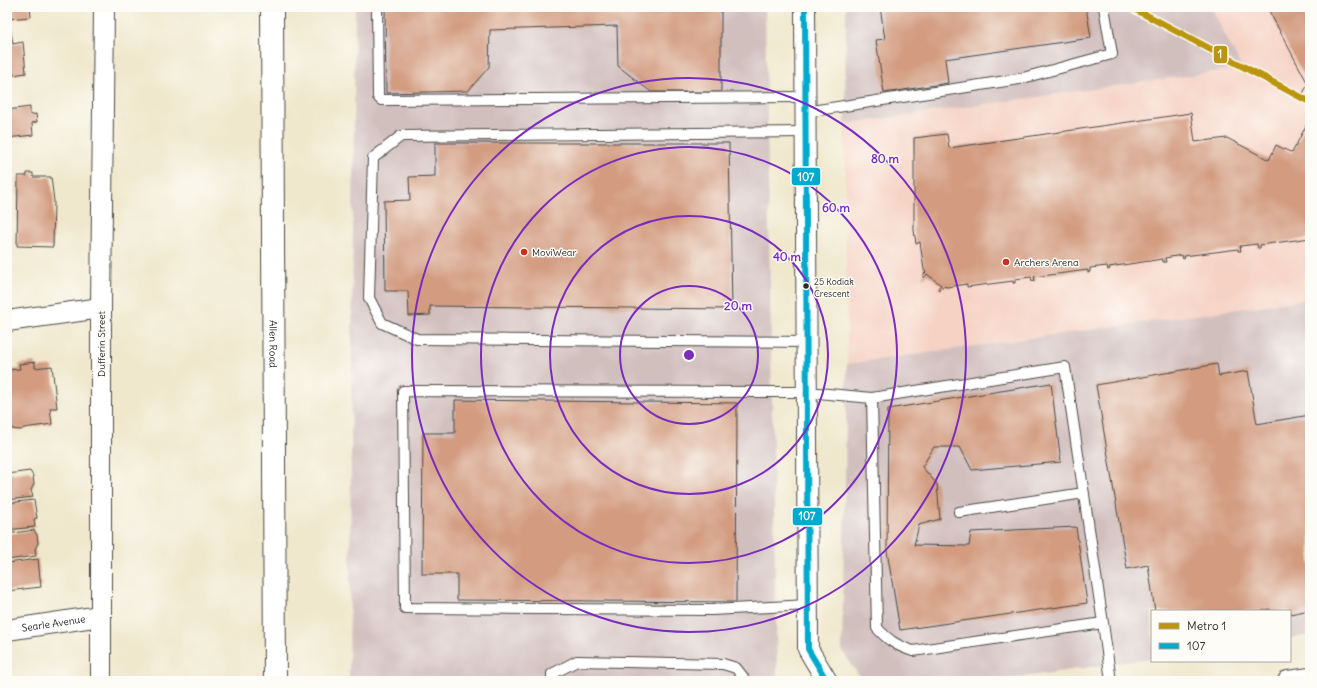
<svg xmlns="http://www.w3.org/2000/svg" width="1317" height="688" font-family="Delius,sans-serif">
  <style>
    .built { fill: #f6d2c4 }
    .industrial { fill: #d1bfbe }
    .building { fill: #d39c81 }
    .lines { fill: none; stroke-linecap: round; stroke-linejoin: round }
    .lane-casing { stroke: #494743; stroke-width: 12 }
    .street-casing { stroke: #494743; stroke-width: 22 }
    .secondary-casing { stroke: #494743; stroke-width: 24 }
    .lane { stroke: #fff; stroke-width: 10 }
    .street { stroke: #fff; stroke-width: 20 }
    .secondary { stroke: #fff; stroke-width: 22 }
    .bus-1-casing { stroke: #fdfcf7; stroke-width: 9 }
    .bus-1 { stroke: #00a9ce; stroke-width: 6 }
    .metro-1-casing { stroke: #fdfcf7; stroke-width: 10 }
    .metro-1 { stroke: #ba950d; stroke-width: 7 }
    .ring { fill: none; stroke: #7b2cbf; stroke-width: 2 }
    .poi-dot { fill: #c8321e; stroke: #fdfcf7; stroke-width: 1.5 }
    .bus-dot { fill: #2b2b2b; stroke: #fdfcf7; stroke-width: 1.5 }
    .labels { text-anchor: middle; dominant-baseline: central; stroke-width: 3; stroke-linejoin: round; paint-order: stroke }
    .bus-label { font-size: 9px; fill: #2b2b2b; stroke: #fdfcf7; text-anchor: start }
    .poi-label { font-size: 10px; fill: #2b2b2b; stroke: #fdfcf7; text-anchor: start }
    .street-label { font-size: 10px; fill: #2b2b2b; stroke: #fdfcf7 }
    .centre { fill: #7b2cbf; stroke: #fdfcf7; stroke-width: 2 }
    .ring-label { font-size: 12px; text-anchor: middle; font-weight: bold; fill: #7b2cbf; stroke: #fdfcf7; stroke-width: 3; stroke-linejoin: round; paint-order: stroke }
    .line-badge { stroke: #fdfcf7; stroke-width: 1.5 }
    .badge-label { font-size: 11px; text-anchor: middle; font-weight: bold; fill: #fff }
  </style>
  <rect width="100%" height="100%" fill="#fdfcf7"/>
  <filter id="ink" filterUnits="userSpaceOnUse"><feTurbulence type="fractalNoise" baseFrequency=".025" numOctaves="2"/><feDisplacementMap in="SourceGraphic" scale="8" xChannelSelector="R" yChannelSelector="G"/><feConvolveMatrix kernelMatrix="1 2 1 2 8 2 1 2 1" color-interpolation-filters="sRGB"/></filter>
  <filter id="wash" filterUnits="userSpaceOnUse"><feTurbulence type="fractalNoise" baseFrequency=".012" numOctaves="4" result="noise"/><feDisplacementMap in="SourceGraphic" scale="16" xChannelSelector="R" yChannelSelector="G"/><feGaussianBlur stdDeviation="0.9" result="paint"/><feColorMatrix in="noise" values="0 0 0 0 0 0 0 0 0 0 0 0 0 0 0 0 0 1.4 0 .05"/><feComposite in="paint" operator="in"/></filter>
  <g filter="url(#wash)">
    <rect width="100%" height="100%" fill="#f0e8cd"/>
    <!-- built -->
    <path class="built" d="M 1211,7 L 1310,7 L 1310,299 L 847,364 L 845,124 L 1242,68 Z"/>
    <!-- industrial -->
    <path class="industrial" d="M 355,7 L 765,7 L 777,681 L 349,681 Z
      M 846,7 L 1211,7 L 1242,68 L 845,124 Z
      M 1310,299 L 1310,635 L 1290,638 L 1290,611 L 1152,611 L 1152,658 L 997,681 L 867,681 L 859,676 L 842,650 L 847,364 Z"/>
    <g id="blocks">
      <!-- building -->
      <path class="building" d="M 7,7 L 30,7 L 31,17 L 7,19 Z
        M 385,7 L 721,7 L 721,92 L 651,92 L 618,66 L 617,26 L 490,30 L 489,67 L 468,91 L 386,93 Z
        M 880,7 L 1086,7 L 1091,38 L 945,59 L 948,83 L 884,93 L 876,40 L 885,39 Z
        M 1267,7 L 1310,7 L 1310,104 L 1300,99 L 1308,84 Z
        M 7,26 L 10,26 L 13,44 L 23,42 L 26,73 L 7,76 Z
        M 30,107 L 30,115 L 36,114 L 37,122 L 32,123 L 33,135 L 7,138 L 7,110 Z
        M 1191,113 L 1195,142 L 1227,138 L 1269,160 L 1276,145 L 1292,153 L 1310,118 L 1310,238 L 1260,245 L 1260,248 L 1258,248 L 1257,244 L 1240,246 L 1241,251 L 1238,251 L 1238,249 L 1184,256 L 1185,258 L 1183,259 L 1182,255 L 1165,258 L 1166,262 L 1163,262 L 1163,259 L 1109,267 L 1110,269 L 1108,270 L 1107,266 L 1090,268 L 1090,272 L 1088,273 L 1088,270 L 1034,277 L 1035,280 L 1032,281 L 1031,277 L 1015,279 L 1015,283 L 1013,283 L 1013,281 L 967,287 L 967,284 L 947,287 L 943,286 L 940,290 L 938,289 L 941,285 L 927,274 L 924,278 L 922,276 L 926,272 L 924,270 L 920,242 L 916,244 L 914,230 L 914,138 L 947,134 L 949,148 Z
        M 435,143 L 729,143 L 732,309 L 430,306 L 430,315 L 409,316 L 408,291 L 385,291 L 384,201 L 410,200 L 409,177 L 435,176 Z
        M 27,173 L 33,173 L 33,177 L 51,177 L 54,201 L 53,247 L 17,246 L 18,176 L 27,176 Z
        M 35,362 L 35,368 L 52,366 L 57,408 L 50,408 L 52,424 L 24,428 L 21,430 L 12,429 L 8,370 L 20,369 L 19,364 Z
        M 1217,364 L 1219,376 L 1248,371 L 1257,424 L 1310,415 L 1310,610 L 1290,614 L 1290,611 L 1270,611 L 1270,609 L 1258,611 L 1155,611 L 1148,565 L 1127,569 L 1096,385 Z
        M 1051,383 L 1061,462 L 972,470 L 960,447 L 934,447 L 922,467 L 937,484 L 940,519 L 919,525 L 914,545 L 969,546 L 971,532 L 1076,527 L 1087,603 L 900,630 L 887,551 L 888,409 Z
        M 455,400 L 737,403 L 736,602 L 457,600 L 457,574 L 422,574 L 423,433 L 455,433 Z
        M 30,471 L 33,476 L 34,484 L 31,490 L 33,497 L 7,500 L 7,474 Z
        M 34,500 L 37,518 L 34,519 L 35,527 L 7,530 L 7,503 Z
        M 34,530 L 37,535 L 38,543 L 35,549 L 36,556 L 7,560 L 7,534 Z
        M 38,559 L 41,587 L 7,591 L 7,563 Z"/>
    </g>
  </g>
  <g filter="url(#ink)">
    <use href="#blocks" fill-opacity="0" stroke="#494743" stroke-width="1"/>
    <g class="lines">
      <!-- lane casing -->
      <g class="lane-casing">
        <path id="lane" d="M 377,7 L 378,97 L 381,100 L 805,97
          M 805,112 L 1019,79 L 1112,54 L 1104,7
          M 805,132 L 401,136 L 373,158 L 369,298 L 382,323 L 417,339 L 807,342
          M 959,512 L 1084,493
          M 808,605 L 712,610 L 405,608 L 403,391 L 807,392 L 872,398 L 1065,367 L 1103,623 L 913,651 C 897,646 888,640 877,628 L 872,398
          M 1103,623 L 1111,681
          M 552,681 L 552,674 L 577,661 L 723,664 L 736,668 L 743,677 L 743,681"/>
      </g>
      <!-- street casing -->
      <g class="street-casing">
        <g id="street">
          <path d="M 805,7 L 808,649 L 827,681"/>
          <path d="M 7,321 L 101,308"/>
          <path id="s1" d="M 7,630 L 100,616"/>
          <path d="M 101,681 L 101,308 L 104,7"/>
          <path d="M 1288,681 L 1310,678"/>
        </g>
      </g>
      <!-- secondary casing -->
      <g class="secondary-casing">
        <g id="secondary">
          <path id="s2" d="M 272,7 L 275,681"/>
        </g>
      </g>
      <!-- lane -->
      <use href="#lane" class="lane"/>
      <!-- street -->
      <use href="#street" class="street"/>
      <!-- secondary -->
      <use href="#secondary" class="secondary"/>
      <!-- bus-1 casing -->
      <g class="bus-1-casing">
        <path id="bus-1" d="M 805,7 L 808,649 L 827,681"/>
      </g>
      <!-- bus-1 -->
      <use href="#bus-1" class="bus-1"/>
      <!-- metro-1 casing -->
      <g class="metro-1-casing">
        <path id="metro-1" d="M 1131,7 L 1310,102"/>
      </g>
      <!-- metro-1 -->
      <use href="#metro-1" class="metro-1"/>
    </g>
  </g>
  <!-- distance rings -->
  <g class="ring">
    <circle cx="689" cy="355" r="69"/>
    <circle cx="689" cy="355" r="139"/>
    <circle cx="689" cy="355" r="208"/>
    <circle cx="689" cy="355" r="277"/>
  </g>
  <!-- markers -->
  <g class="poi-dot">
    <circle cx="524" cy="252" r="4"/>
    <circle cx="1006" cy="262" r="4"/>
  </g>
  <circle class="bus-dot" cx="806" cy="286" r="3.5"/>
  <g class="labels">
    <!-- bus labels -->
    <g class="bus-label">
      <text x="814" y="281">25 Kodiak<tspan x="814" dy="12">Crescent</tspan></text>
    </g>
    <!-- poi labels -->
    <g class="poi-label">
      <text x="532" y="252">MoviWear</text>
      <text x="1014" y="262">Archers Arena</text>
    </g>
    <!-- street labels -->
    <g class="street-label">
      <text transform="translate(101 344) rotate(-90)">Dufferin Street</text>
      <text stroke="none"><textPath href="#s2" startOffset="337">Allen Road</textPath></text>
      <text stroke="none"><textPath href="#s1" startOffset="47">Searle Avenue</textPath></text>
    </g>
  </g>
  <circle cx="689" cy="355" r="6" class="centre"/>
  <g class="ring-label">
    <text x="885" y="163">80 m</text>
    <text x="836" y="212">60 m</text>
    <text x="787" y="261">40 m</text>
    <text x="738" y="310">20 m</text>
  </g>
  <g class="line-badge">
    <rect x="1213" y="45" width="15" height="19" rx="4" fill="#ba950d"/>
    <rect x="791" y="167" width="30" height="19" rx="4" fill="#00a9ce"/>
    <rect x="792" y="507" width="31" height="19" rx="4" fill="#00a9ce"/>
  </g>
  <g class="badge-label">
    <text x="1220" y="58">1</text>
    <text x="806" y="181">107</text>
    <text x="807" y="520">107</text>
  </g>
  <!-- margin -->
  <rect width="1317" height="688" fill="none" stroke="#fdfcf7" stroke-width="24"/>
  <!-- legend -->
  <rect x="1151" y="610" width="140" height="52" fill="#fdfcf7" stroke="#a9a8a5"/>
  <rect x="1159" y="623" width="20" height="6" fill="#ba950d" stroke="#a9a8a5"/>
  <text x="1187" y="630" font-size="12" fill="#2b2b2b">Metro 1</text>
  <rect x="1159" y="643" width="20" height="6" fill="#00a9ce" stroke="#a9a8a5"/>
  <text x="1187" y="650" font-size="12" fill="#2b2b2b">107</text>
</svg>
